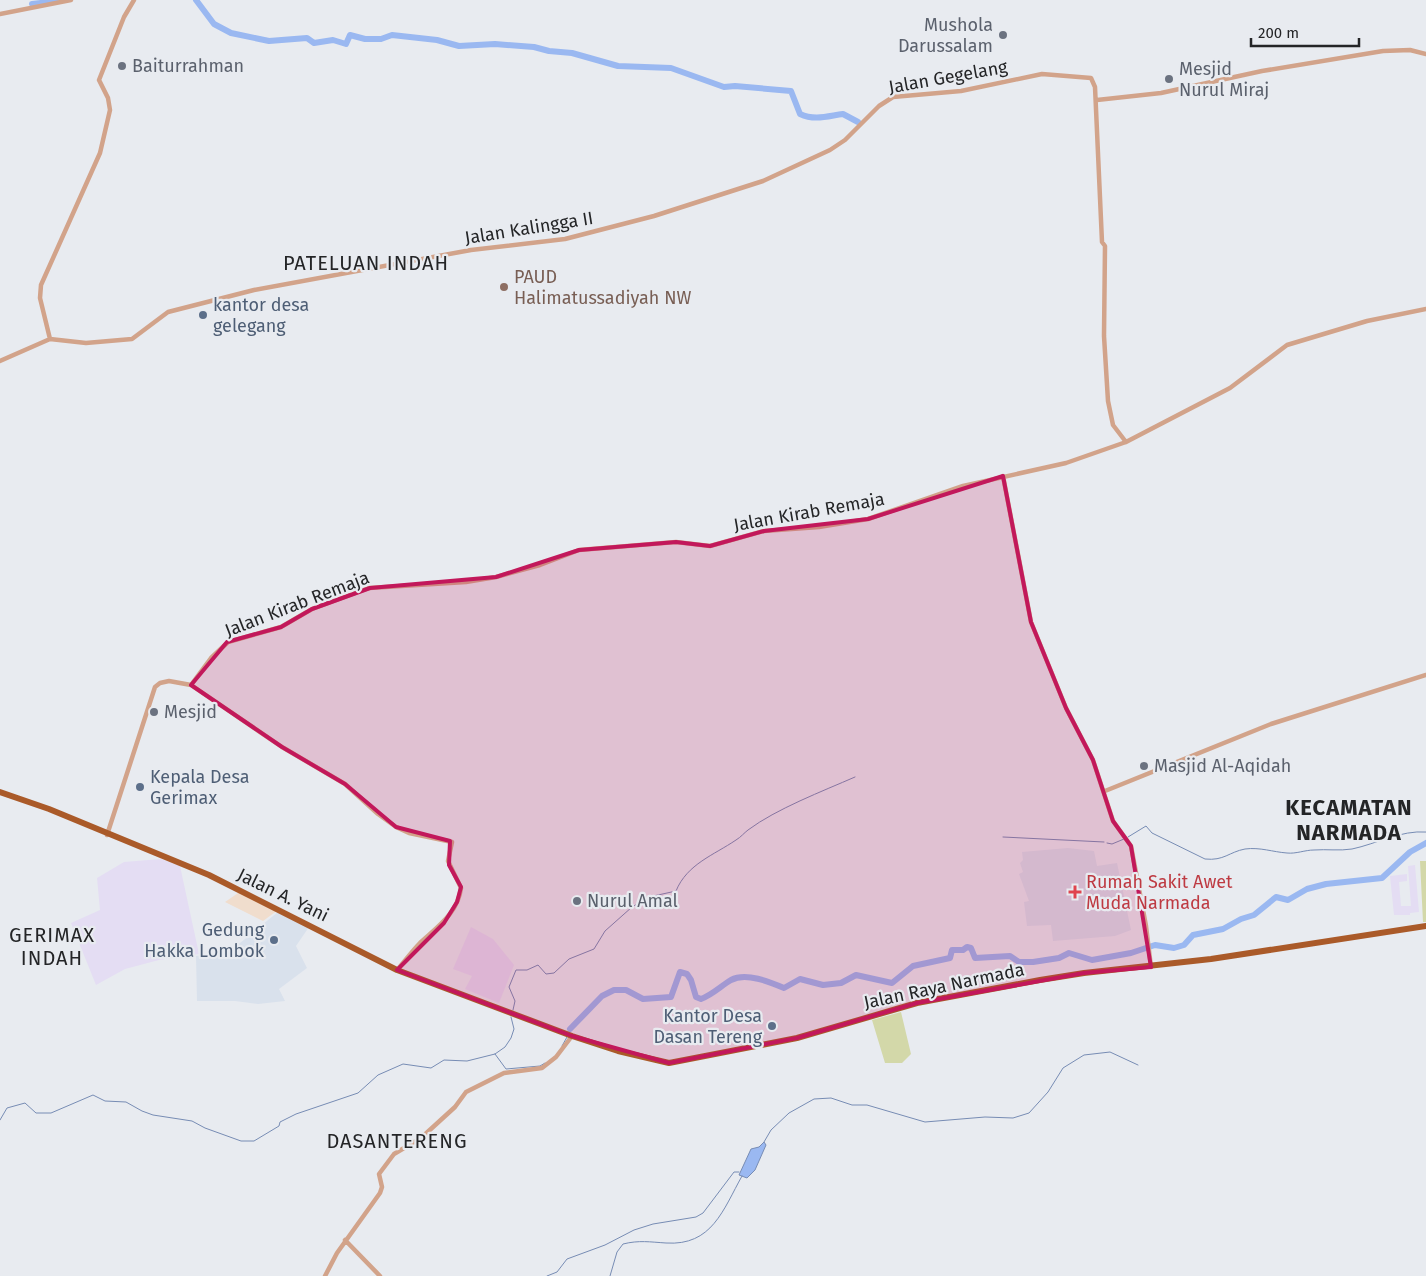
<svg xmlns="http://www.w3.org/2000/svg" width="1426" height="1276" font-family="'Fira Sans',sans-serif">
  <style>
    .commercial { fill: #f0ddcd }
    .built { fill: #d9e1ec }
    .education { fill: #e4ddf3 }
    .green { fill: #d3d8a9 }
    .water { fill: #9ab8f1; stroke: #778cb4 }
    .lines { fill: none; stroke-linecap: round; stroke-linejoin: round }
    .stream { stroke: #778cb4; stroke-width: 1 }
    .river { stroke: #9ab8f1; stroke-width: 6 }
    .tertiary { stroke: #d2a38a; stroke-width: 4.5 }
    .trunk { stroke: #aa5a29; stroke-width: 6 }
    .marked { fill: #c2185b; fill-opacity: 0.2; stroke: #c2185b; stroke-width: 4; stroke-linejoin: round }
    .worship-dot { fill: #6b7280; stroke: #e8ebf0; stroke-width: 2 }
    .education-dot { fill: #8d6e63; stroke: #e8ebf0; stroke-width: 2 }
    .service-dot { fill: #5c6f8a; stroke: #e8ebf0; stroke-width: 2 }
    .health-dot { fill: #e0444e; stroke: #e8ebf0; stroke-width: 2 }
    .labels { text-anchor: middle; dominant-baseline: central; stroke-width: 4.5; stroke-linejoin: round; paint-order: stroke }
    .worship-label { font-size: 18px; fill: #5b616d; stroke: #e8ebf0; text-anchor: start }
    .street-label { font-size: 18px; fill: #242527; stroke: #e8ebf0 }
    .education-label { font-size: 18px; fill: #785e54; stroke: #e8ebf0; text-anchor: start }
    .service-label { font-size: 18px; fill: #4e5e75; stroke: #e8ebf0; text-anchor: start }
    .health-label { font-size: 18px; fill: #be3a42; stroke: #e8ebf0; text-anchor: start }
    .quarter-label { font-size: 20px; letter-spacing: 1px; fill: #242527; stroke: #e8ebf0 }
    .district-label { font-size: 22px; font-weight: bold; letter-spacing: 1px; fill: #242527; stroke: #e8ebf0 }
  </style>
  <rect width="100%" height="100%" fill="#e8ebf0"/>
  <!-- commercial -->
  <path class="commercial" d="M 241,891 L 278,910 L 263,921 L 225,902 Z"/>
  <!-- built -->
  <path class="built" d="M 1068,848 L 1094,851 L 1097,866 L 1117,863 L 1131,930 L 1115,936 L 1053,941 L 1051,925 L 1027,926 L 1024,902 L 1029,901 L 1019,874 L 1023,872 L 1020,863 L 1023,860 L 1022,852 Z
    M 278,912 L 309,927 L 296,946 L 307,968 L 279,989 L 285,1001 L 258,1004 L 235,1001 L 197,1001 L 196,956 L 229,952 Z"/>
  <!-- education -->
  <path class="education" d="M 161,859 L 180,866 L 199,954 L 159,960 L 125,969 L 96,985 L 71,923 L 100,910 L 97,878 L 124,862 Z
    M 1415,865 L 1419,912 L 1410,913 L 1410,915 L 1394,915 L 1390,876 L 1407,874 L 1407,881 L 1399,882 L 1401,906 L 1411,906 L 1408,866 Z
    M 471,927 L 493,939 L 514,965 L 499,1003 L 465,989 L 472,976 L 453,969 Z"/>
  <!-- green -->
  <path class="green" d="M 1420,861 L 1426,861 L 1426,922 L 1423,922 Z
    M 901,1012 L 911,1054 L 902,1063 L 885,1063 L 872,1020 Z"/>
  <!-- water -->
  <path class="water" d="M 764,1142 L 766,1145 L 755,1170 L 747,1178 L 739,1175 L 751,1149 L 759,1147 Z"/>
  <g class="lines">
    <!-- stream -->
    <path class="stream" d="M 1003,837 L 1104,842
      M 1128,837 L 1146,826 L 1152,833 L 1205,859 C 1224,861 1229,852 1245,849 C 1260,847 1273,852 1287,853 C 1296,854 1305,850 1314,850 C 1326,849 1340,851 1352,849 C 1376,844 1401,830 1426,832
      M 1107,843 L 1112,844 L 1124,839
      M 513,1010 L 515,1001 L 509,987 L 516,970 L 527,970 L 538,965 L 546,974 L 554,973 L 569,959 L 594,949 L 605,931 L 632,907 L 649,897 L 676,891 C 687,864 714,855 736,840 C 741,837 744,833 748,830 C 776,809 823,791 855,777
      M 562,1046 L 567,1037
      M 495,1054 L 506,1069 L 540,1066 L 545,1063
      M 0,1120 L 7,1108 L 25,1103 L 36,1113 L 51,1113 L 93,1095 L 105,1101 L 126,1102 L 142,1111 L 153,1115 L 192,1121 L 205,1128 L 241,1141 L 254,1141 L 279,1126 L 280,1122 L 296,1114 L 358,1093 L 378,1075 L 403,1064 L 431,1068 L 444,1060 L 467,1061 L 495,1054 L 505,1047 L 511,1038 L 514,1029 L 511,1017
      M 764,1142 L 771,1130 L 789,1113 L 814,1099 L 831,1098 L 852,1105 L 867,1105 L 925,1122 L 985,1117 L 1013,1118 L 1029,1113 L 1048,1092 L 1063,1068 L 1084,1055 L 1110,1052 L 1138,1065
      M 547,1276 L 557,1272 L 567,1259 L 605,1245 L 634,1230 L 653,1224 L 696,1217 L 703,1213 L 734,1172 L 739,1172
      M 610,1276 L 617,1252 L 623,1244 C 639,1240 650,1242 666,1243 C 712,1246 723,1210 742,1176"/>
    <!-- river -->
    <path class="river" d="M 196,0 L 214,24 L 231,33 L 269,41 L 307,38 L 314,43 L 333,40 L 346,44 L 350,35 L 365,39 L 381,39 L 392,35 L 437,40 L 459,46 L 495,44 L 534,47 L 549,51 L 572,53 L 618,66 L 671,68 L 724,87 L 735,86 L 791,91 L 800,114 C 815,121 828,116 843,114 L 858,122
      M 32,4 L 58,1
      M 570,1029 L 602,996 L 614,990 L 626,990 L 643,999 L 671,997 L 680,972 L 687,974 L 691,980 L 696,997 L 701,999 C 712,995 721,986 731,980 C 746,972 770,982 784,988 L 800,979 L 823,985 L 841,983 L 856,975 L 892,983 L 913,966 L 950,958 L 952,950 L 963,950 L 967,947 L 971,948 L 975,958 L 1010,956 L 1019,962 L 1033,962 L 1059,958 L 1069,953 L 1092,960 L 1131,953 L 1155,945 L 1174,948 L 1184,945 L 1193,935 L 1223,929 L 1241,919 L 1254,915 L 1276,897 L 1288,900 L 1307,889 L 1326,884 L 1382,878 L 1410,852 L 1426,843"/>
    <!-- tertiary -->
    <path class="tertiary" d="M 0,14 L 71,0
      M 1097,100 L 1161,93 L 1262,71 L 1383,51 L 1410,50 L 1426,54
      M 50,339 L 40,298 L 41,285 L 100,153 L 110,110 L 108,98 L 99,80 L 124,17 L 134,0
      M 0,361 L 50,339 L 86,343 L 132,339 L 168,312 L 254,290 L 471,250 L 565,239 L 654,216 L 763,181 L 830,150 L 845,140 L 879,106 L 893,97 L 961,91 L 1042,74 L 1091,78 L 1095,87 L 1102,242 L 1105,246 L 1104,336 L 1108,401 L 1113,425 L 1126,442
      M 1003,476 L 1031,622 L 1066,708 L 1093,760 L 1113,821 L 1131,846 L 1146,926 L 1151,967
      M 191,685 L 211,658 L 228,642 L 281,627 L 312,609 L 369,588 L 466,582 L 496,577 L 540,565 L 579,550 L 676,542 L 710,546 L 764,531 L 819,527 L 868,519 L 963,486 L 1066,463 L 1126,442 L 1230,388 L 1287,345 L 1367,321 L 1426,309
      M 1105,791 L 1271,724 L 1426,675
      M 107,835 L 155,687 L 160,683 L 169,681 L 191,685 L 282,747 L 345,784 L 378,814 L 396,827 L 409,833 L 452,842 L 448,861 L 461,888 C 458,913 437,927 420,943 C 412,951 405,961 397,970
      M 345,1240 L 380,1276
      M 325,1276 L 337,1253 L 380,1193 L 382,1187 L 379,1174 L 394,1154 L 421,1138 L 455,1107 L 466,1092 L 504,1073 L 542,1068 L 556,1057 L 572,1036"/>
    <!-- trunk -->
    <path class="trunk" d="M 0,792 L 49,809 L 209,875 L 397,970 L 572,1036 L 618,1051 L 669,1063 L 797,1038 L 917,1003 L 1040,980 L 1084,973 L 1211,959 L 1426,926"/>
  </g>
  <!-- marked area -->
  <path class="marked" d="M 1003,476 L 1031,622 L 1066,708 L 1093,760 L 1113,821 L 1131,846 L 1151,967 L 1084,973 L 917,1003 L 797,1038 L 669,1063 L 572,1036 L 397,970 L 444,923 L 457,902 L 461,887 L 449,865 L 450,841 L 396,827 L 345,784 L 282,747 L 191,685 L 227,642 L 281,627 L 312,609 L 370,588 L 496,577 L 579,550 L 676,542 L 710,546 L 764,531 L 868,519 Z"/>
  <!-- markers -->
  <g class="worship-dot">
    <circle cx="1003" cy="35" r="5"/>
    <circle cx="122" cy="66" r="5"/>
    <circle cx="1169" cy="79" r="5"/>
    <circle cx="154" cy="712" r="5"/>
    <circle cx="1144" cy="766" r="5"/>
    <circle cx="577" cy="901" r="5"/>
  </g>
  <circle class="education-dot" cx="504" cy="287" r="5"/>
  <g class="service-dot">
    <circle cx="203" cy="315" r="5"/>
    <circle cx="140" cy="787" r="5"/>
    <circle cx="274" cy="940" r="5"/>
    <circle cx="772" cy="1026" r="5"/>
  </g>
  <path class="health-dot" d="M1072.5 884.5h5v5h5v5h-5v5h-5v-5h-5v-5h5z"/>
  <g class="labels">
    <!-- worship labels -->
    <g class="worship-label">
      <text x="993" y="25" text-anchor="end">Mushola<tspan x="993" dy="21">Darussalam</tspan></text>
      <text x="132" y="66">Baiturrahman</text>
      <text x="1179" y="69">Mesjid<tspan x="1179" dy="21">Nurul Miraj</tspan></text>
      <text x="164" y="712">Mesjid</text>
      <text x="1154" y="766">Masjid Al-Aqidah</text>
      <text x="587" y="901">Nurul Amal</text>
    </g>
    <!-- street labels -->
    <g class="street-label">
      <text transform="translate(948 77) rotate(-10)">Jalan Gegelang</text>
      <text transform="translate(529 228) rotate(-9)">Jalan Kalingga II</text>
      <text transform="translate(809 512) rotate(-10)">Jalan Kirab Remaja</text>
      <text transform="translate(297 604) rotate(-21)">Jalan Kirab Remaja</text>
      <text transform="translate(283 895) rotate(26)">Jalan A. Yani</text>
      <text transform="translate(944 986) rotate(-12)">Jalan Raya Narmada</text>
    </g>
    <!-- education labels -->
    <g class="education-label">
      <text x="514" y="277">PAUD<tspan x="514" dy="21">Halimatussadiyah NW</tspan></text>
    </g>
    <!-- service labels -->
    <g class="service-label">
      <text x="213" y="305">kantor desa<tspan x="213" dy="21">gelegang</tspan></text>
      <text x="150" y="777">Kepala Desa<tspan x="150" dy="21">Gerimax</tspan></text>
      <text x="264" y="930" text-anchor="end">Gedung<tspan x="264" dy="21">Hakka Lombok</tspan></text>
      <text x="762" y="1016" text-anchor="end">Kantor Desa<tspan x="762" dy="21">Dasan Tereng</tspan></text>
    </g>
    <!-- health labels -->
    <g class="health-label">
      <text x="1086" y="882">Rumah Sakit Awet<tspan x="1086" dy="21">Muda Narmada</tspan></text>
    </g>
    <!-- quarter labels -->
    <g class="quarter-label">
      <text x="366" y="263">PATELUAN INDAH</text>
      <text x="52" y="935">GERIMAX<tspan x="52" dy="23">INDAH</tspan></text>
      <text x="397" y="1141">DASANTERENG</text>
    </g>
    <!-- district labels -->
    <g class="district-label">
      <text x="1349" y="807">KECAMATAN<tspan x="1349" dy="25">NARMADA</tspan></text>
    </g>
  </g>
  <!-- scale -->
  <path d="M1251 38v8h108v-8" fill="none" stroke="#242527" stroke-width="2.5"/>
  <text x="1258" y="38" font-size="15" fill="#242527" stroke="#e8ebf0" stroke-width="4" paint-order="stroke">200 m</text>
</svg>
